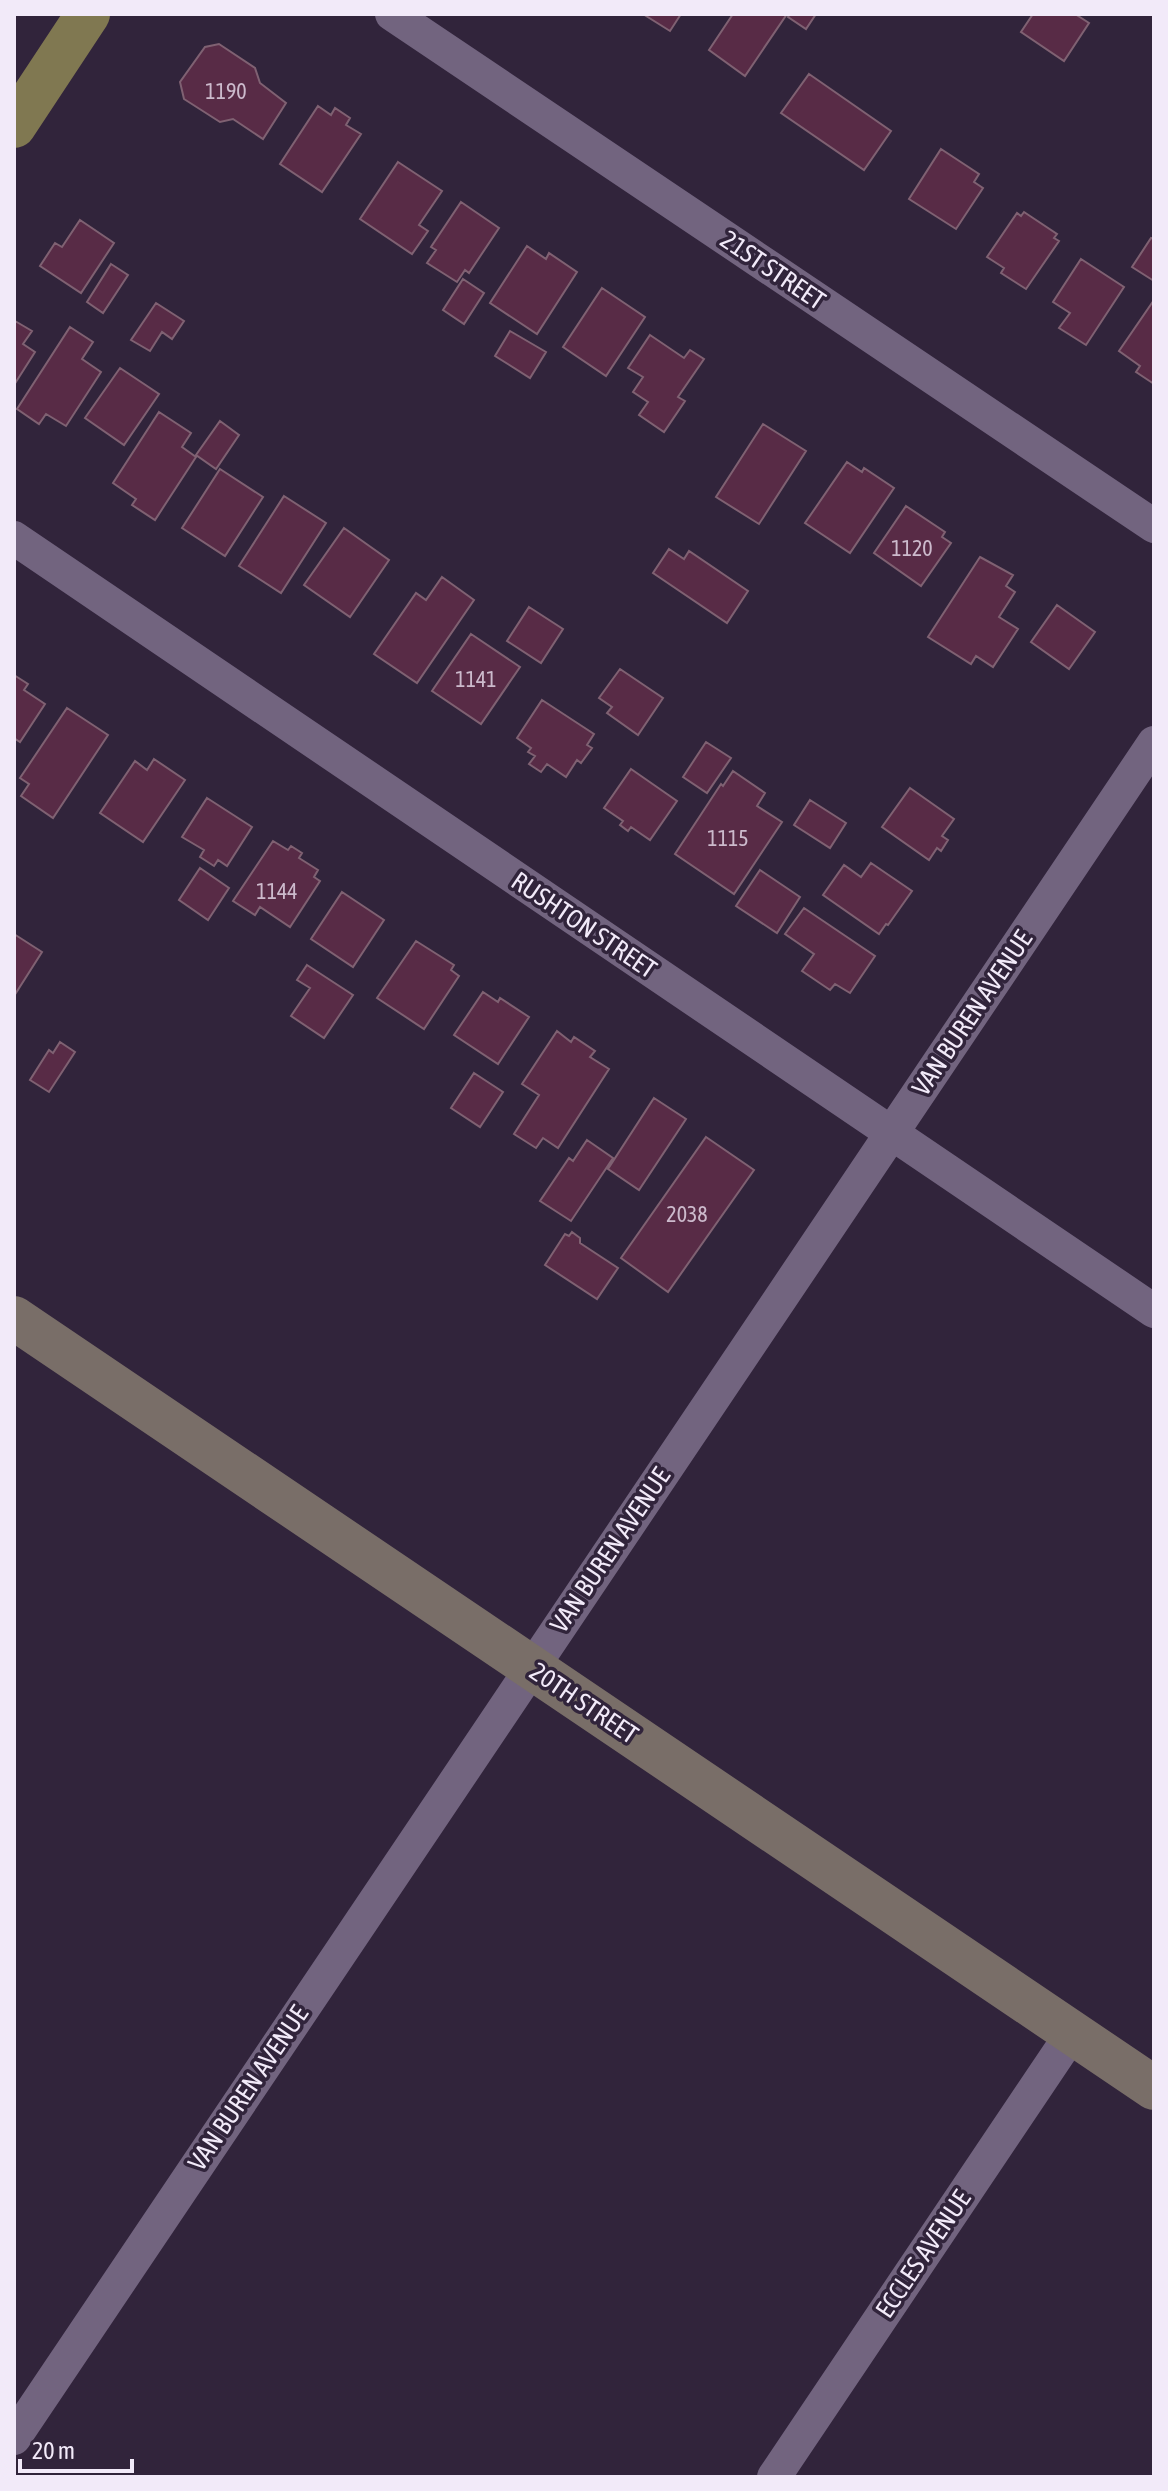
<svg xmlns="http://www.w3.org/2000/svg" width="1168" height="2491" font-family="'Asap Condensed',sans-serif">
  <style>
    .building { fill: #582b46; stroke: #7f6172; stroke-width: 2 }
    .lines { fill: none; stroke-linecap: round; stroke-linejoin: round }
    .minor { stroke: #72647f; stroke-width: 34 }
    .secondary { stroke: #796e68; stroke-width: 44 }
    .primary { stroke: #807851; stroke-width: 44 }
    .labels { text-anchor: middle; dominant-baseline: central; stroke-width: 7; stroke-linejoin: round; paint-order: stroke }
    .number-label { font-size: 22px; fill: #ccbacc }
    .street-label { font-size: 26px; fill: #f2eaf9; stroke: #31243b }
  </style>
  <rect width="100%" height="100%" fill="#31243b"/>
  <!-- building -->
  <path class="building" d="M 643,14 L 681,14 L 670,31 Z
    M 733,14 L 787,14 L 745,76 L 709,50 Z
    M 790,14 L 816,14 L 806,29 L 788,17 Z
    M 1033,14 L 1075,14 L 1089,23 L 1064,61 L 1021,32 Z
    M 219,44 L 255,68 L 260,83 L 286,103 L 263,139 L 233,119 L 220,122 L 184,99 L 180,82 L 205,47 Z
    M 809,74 L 891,131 L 864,170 L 781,113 Z
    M 318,106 L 331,115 L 335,108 L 350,118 L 346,125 L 361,134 L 322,192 L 280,164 Z
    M 941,149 L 979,174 L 974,182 L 983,188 L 956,229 L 909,199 Z
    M 398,162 L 442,191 L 419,225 L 428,231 L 412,254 L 360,219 Z
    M 461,202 L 499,228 L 469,273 L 465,270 L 457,282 L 427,263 L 436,250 L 431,247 Z
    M 1024,212 L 1057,234 L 1054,238 L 1059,241 L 1026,289 L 1001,273 L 1004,268 L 987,257 L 1017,213 L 1021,216 Z
    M 80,220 L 114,243 L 81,293 L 40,266 L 55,243 L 62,247 Z
    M 1151,238 L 1154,239 L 1154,281 L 1132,267 Z
    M 527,246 L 546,259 L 549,253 L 577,272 L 537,334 L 490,303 Z
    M 1081,259 L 1124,287 L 1086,345 L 1059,328 L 1070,313 L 1053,302 Z
    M 111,264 L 128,275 L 103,313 L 87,302 Z
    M 463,279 L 484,293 L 464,324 L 443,310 Z
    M 602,288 L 645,317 L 606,376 L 563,347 Z
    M 1154,300 L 1154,384 L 1136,372 L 1140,366 L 1119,351 Z
    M 156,303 L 184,321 L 172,339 L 162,332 L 150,351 L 131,340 Z
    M 15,321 L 32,331 L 23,344 L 35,352 L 14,385 Z
    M 70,327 L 93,342 L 82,359 L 101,372 L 66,426 L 46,414 L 39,424 L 17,409 Z
    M 510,331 L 546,352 L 530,378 L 495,356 Z
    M 650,335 L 684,358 L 690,350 L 704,359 L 678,397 L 685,401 L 664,432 L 639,415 L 648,402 L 633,392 L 643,377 L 628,368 Z
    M 120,368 L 159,394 L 124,445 L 85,418 Z
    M 159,412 L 191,433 L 182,447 L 196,457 L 155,520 L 132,505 L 136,499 L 113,483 Z
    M 220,421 L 239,435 L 216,469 L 196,455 Z
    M 763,424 L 806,451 L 759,524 L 716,497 Z
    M 847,462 L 862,472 L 864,468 L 894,488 L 850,553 L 805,523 Z
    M 220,469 L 263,497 L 225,556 L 182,528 Z
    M 284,496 L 326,523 L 281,593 L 239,566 Z
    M 906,506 L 945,532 L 942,537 L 951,543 L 921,586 L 874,553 Z
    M 344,528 L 389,560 L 350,617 L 304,585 Z
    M 669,549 L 684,559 L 689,551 L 748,591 L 727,623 L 653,573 Z
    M 980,557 L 1013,575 L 1006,586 L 1015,592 L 999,617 L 1018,629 L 993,667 L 976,656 L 971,664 L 928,637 Z
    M 442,577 L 474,600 L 417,683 L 374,654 L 416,593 L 426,600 Z
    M 1057,605 L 1095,632 L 1069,669 L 1031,642 Z
    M 529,607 L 563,629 L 541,663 L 507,641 Z
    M 471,634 L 520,667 L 481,724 L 432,691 Z
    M 620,669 L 663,698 L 638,735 L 607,713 L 612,707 L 599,698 Z
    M 14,675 L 28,684 L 24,690 L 45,704 L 20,742 L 14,738 Z
    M 542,700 L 594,734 L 587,745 L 592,748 L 581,763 L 577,760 L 566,777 L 547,764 L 541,772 L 529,764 L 535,756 L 528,752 L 531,748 L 517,738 Z
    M 67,708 L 108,735 L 53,818 L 21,796 L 29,784 L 20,778 Z
    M 706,742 L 731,758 L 707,793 L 683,777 Z
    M 154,759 L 185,780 L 143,842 L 100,813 L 135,761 L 147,770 Z
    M 631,769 L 677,801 L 650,840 L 631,827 L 628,831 L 620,825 L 623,821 L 604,808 Z
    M 733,771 L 765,793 L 757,806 L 782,822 L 734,894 L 675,854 L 721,784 L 723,786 Z
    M 910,788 L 954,819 L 942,836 L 948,840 L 941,851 L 937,848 L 929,860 L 882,827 Z
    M 207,798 L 252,827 L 227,866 L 218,860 L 214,866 L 200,857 L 204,850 L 182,837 Z
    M 810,800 L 846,823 L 830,848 L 794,825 Z
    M 273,841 L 288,850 L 291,846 L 302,853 L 299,858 L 318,870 L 314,877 L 320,881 L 290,927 L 260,907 L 255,915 L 233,901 Z
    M 871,863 L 912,891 L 888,925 L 886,924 L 879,934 L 823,895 L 844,865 L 861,877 Z
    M 200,868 L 229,888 L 208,920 L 179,900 Z
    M 760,870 L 800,897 L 777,933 L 736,906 Z
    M 342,892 L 384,920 L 353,967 L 311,939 Z
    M 804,908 L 875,956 L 850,993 L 835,984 L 830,990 L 802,971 L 814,954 L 785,934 Z
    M 14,934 L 42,952 L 14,996 Z
    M 416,941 L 454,965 L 451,970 L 459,976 L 424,1029 L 377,998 Z
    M 307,965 L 353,995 L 324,1038 L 291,1016 L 310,988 L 297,980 Z
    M 483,992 L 498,1002 L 500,998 L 529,1017 L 498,1064 L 454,1035 Z
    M 557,1031 L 571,1042 L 574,1037 L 595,1051 L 590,1057 L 609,1069 L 558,1148 L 543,1138 L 536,1148 L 514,1134 L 539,1095 L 522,1084 Z
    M 60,1042 L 75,1052 L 49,1092 L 30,1080 L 49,1050 L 53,1053 Z
    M 474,1073 L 503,1092 L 480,1127 L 451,1108 Z
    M 654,1098 L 686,1119 L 639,1190 L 608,1169 Z
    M 706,1137 L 754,1170 L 668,1292 L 621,1258 Z
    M 587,1140 L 613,1158 L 571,1221 L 540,1201 L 569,1158 L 573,1161 Z
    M 572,1232 L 580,1238 L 580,1243 L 618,1268 L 597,1299 L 545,1265 L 565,1234 L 569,1236 Z"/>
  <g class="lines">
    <!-- minor -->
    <path class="minor" d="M 392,14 L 1154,526
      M 14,538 L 1154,1311
      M 14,2438 L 1154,743
      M 774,2477 L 1073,2032"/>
    <!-- secondary -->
    <path class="secondary" d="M 14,1318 L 1154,2088"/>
    <!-- primary -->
    <path class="primary" d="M 14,126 L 88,14"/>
  </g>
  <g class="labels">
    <!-- number labels -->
    <g class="number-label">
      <text x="226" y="91">1190</text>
      <text x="912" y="548">1120</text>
      <text x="476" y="679">1141</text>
      <text x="728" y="838">1115</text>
      <text x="277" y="891">1144</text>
      <text x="687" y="1214">2038</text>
    </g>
    <!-- street labels -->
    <g class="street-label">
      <text transform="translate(773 270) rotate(34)">21ST STREET</text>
      <text transform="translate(584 925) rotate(34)">RUSHTON STREET</text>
      <text transform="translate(972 1013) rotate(-56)">VAN BUREN AVENUE</text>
      <text transform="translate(610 1550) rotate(-56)">VAN BUREN AVENUE</text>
      <text transform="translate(584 1703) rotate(34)">20TH STREET</text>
      <text transform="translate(248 2088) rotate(-56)">VAN BUREN AVENUE</text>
      <text transform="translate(923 2254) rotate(-56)">ECCLES AVENUE</text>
    </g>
  </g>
  <!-- border -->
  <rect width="1168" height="2491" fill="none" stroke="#f2eaf9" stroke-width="32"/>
  <!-- scale -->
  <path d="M20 2459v12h112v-12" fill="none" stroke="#f2eaf9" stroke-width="4"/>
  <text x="32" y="2459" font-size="24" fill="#f2eaf9" stroke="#31243b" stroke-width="6" paint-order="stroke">20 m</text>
</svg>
